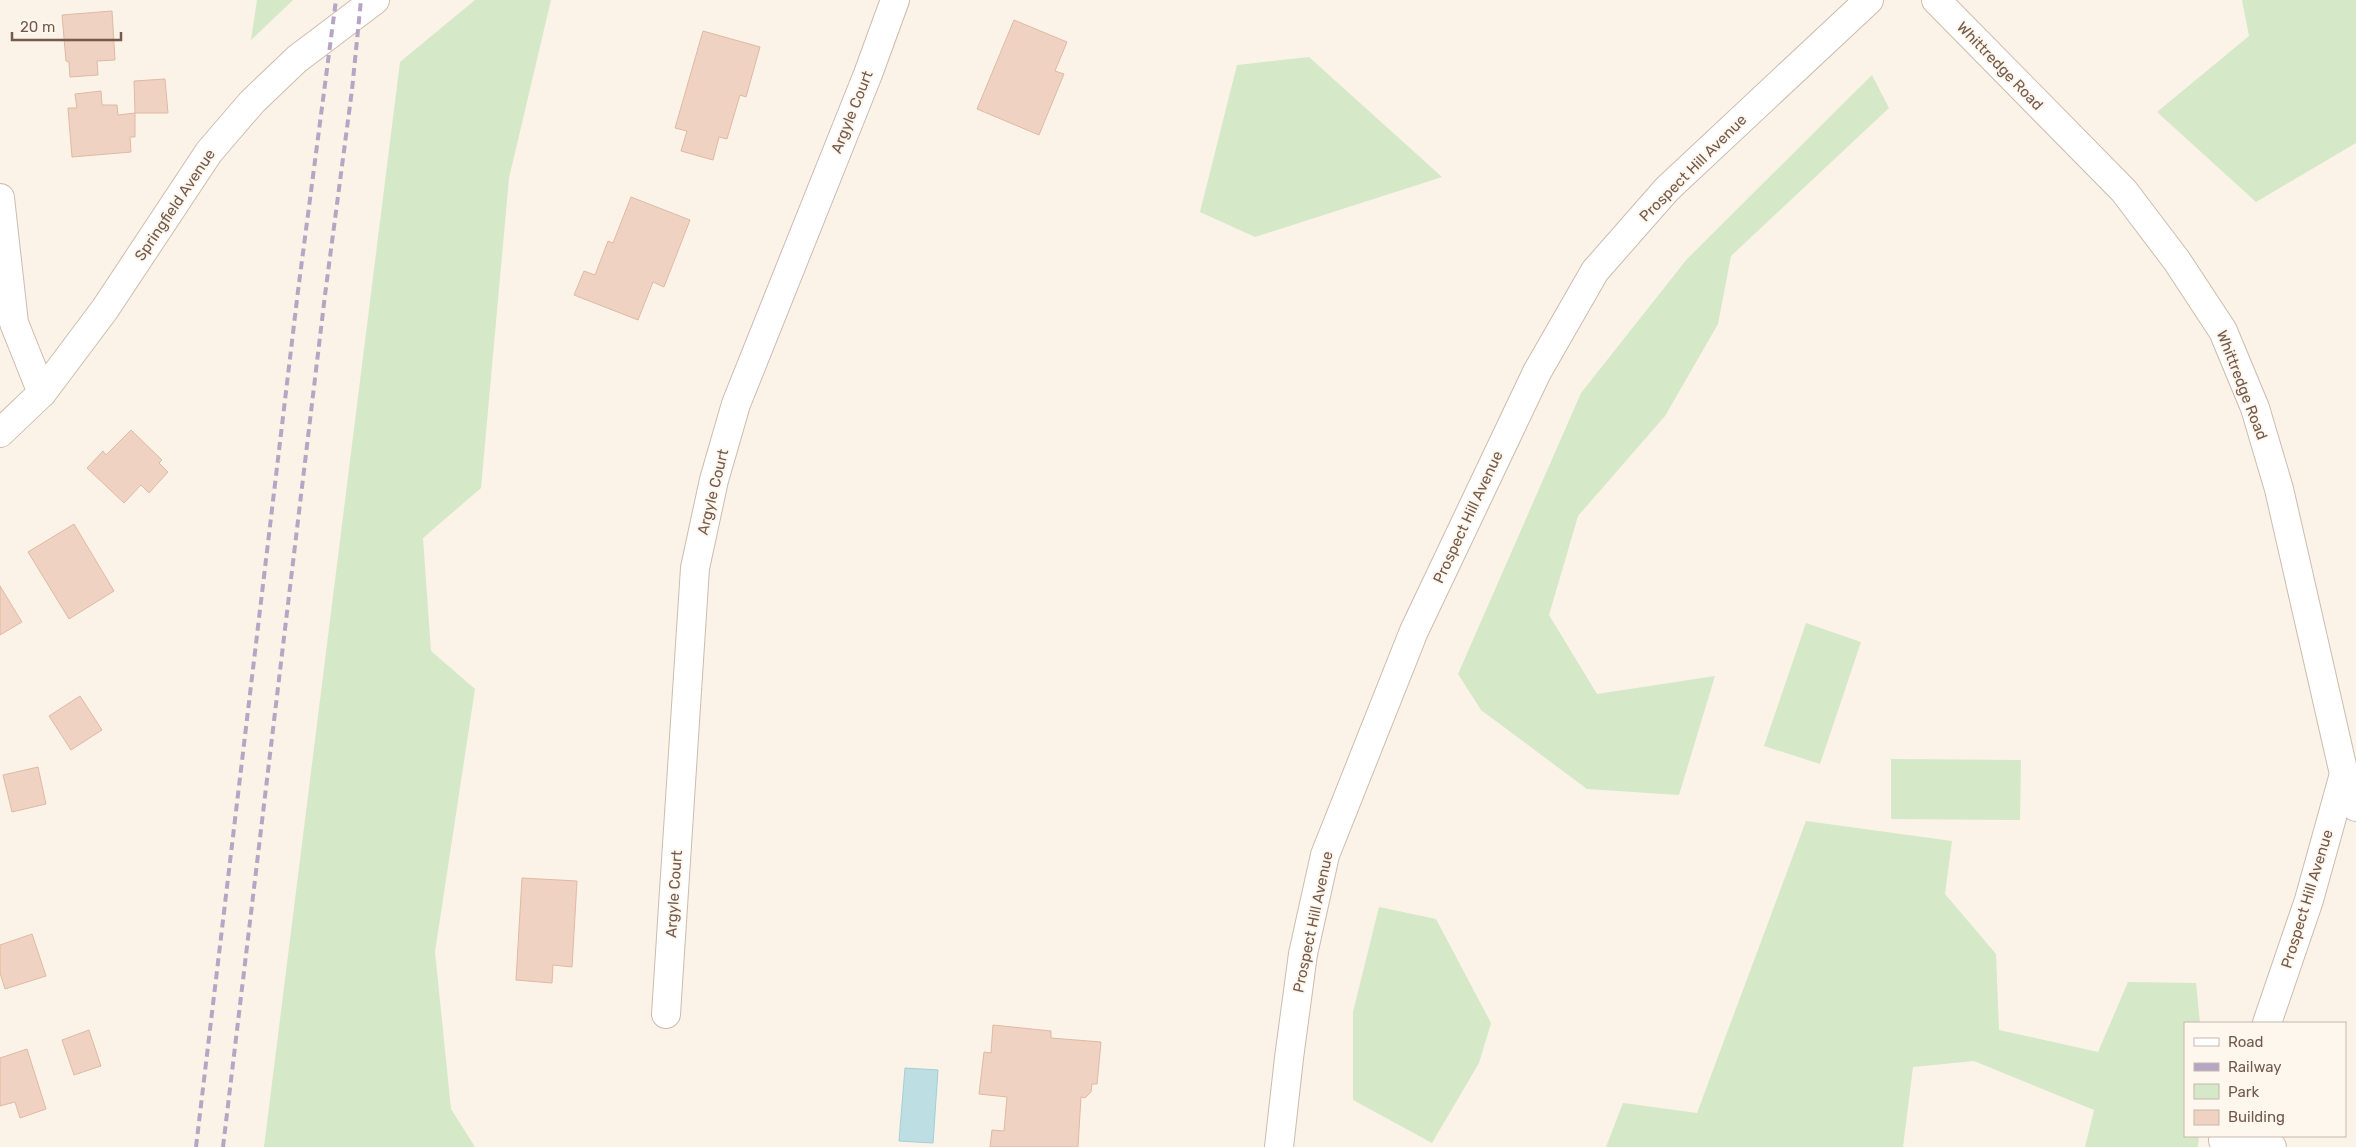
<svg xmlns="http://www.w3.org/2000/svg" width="2356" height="1147" font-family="Rubik,sans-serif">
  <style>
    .green { fill: #d5e8c7 }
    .water { fill: #bddfe4; stroke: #a4ced5 }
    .building { fill: #efd2c1; stroke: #e0b9a2 }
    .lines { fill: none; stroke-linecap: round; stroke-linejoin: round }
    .street-casing { stroke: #ccbbae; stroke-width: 30 }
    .secondary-casing { stroke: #cfbbac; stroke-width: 30 }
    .street { stroke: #fff; stroke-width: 28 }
    .secondary { stroke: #fff; stroke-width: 28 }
    .rail { stroke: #b6a6c4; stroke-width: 4; stroke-dasharray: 8 5; stroke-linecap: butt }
    .labels { text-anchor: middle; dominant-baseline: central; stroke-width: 4; stroke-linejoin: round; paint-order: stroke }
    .street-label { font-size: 15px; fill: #735a4d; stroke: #fef7ee }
  </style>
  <rect width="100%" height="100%" fill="#fbf3e8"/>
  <!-- green -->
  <path class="green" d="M 257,0 L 293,0 L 251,40 Z
    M 475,0 L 551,0 L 509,178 L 481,488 L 423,538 L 431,651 L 475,689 L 435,952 L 451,1109 L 475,1147 L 264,1147 L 400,62 Z
    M 2242,0 L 2356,0 L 2356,143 L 2256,202 L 2157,112 L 2249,36 Z
    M 1309,57 L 1442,177 L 1255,237 L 1200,212 L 1237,65 Z
    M 1872,75 L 1889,108 L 1731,256 L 1718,324 L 1665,416 L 1578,516 L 1549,615 L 1597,694 L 1715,676 L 1679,795 L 1587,789 L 1481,710 L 1458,674 L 1581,393 L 1687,259 Z
    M 1806,623 L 1861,642 L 1820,764 L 1764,746 Z
    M 1891,759 L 2021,760 L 2020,820 L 1891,819 Z
    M 1806,821 L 1952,841 L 1945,894 L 1996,954 L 1999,1030 L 2098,1052 L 2128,982 L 2196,983 L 2200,1023 L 2185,1023 L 2185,1136 L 2199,1136 L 2198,1147 L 2085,1147 L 2094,1110 L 1974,1061 L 1913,1067 L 1903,1147 L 1606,1147 L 1623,1103 L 1697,1113 Z
    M 1379,907 L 1436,919 L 1491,1023 L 1479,1063 L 1432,1143 L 1353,1100 L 1353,1012 Z"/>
  <!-- water -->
  <path class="water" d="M 905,1068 L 938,1070 L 933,1143 L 899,1141 Z"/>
  <!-- building -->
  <path class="building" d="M 112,11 L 115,60 L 97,61 L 98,75 L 70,77 L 69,62 L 66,61 L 62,15 Z
    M 1014,20 L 1067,42 L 1055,71 L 1064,74 L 1039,135 L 977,109 Z
    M 703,31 L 760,47 L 746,97 L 740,95 L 727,139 L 719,137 L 713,160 L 681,151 L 687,131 L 675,128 Z
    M 165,79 L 168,113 L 135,113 L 134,81 Z
    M 101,91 L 102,105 L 117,105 L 118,115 L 135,113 L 135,137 L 130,137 L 131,152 L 72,157 L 68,108 L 77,108 L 75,94 Z
    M 631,197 L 690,220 L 664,287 L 653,282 L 638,320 L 574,295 L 584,271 L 595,275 L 608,241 L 613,243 Z
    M 131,430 L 162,460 L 159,463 L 168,472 L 149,493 L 141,485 L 124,503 L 87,468 L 103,451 L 106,455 Z
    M 74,524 L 114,591 L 69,619 L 28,552 Z
    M 0,586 L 22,622 L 0,635 Z
    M 80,696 L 102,730 L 71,750 L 49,716 Z
    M 38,767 L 46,804 L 12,812 L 3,775 Z
    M 522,878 L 577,881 L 572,967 L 553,965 L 552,983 L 516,980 Z
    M 32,934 L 46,976 L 5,989 L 0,973 L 0,945 Z
    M 993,1025 L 1051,1031 L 1051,1038 L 1101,1042 L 1097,1084 L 1092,1084 L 1091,1092 L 1085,1098 L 1081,1097 L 1078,1147 L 990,1147 L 992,1130 L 1004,1131 L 1007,1097 L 979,1094 L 984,1052 L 991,1053 Z
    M 89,1030 L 101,1066 L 74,1075 L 62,1040 Z
    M 27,1049 L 46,1109 L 20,1118 L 15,1102 L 0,1106 L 0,1058 Z"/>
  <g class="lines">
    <!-- street casing -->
    <g class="street-casing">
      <path id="street" d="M 1936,0 L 2124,191 L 2177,261 L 2223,331 L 2255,408 L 2279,489 L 2344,774 L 2356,807
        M 0,198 L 14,323 L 42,393
        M 666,1014 L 695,568 L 714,480 L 736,404 L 868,74 L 895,0
        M 2267,1023 L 2309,900 L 2344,774
        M 2223,1140 L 2272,1147
        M 1279,1147 L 1289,1058 L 1303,954 L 1325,855 L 1414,631 L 1537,372 L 1595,271 L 1667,189 L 1869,0"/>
    </g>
    <!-- secondary casing -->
    <g class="secondary-casing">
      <path id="secondary" d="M 0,433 L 42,393 L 105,309 L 209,152 L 252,102 L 297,59 L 375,0"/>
    </g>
    <!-- street -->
    <use href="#street" class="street"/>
    <!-- secondary -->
    <use href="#secondary" class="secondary"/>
    <!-- rail -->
    <path class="rail" d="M 196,1147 L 298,291 L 336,0
      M 223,1147 L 325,295 L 352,90 L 361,0"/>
  </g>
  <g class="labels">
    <!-- street labels -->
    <g class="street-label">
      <text transform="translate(2000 66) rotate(46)">Whittredge Road</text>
      <text transform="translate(852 112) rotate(-68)">Argyle Court</text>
      <text transform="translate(1693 168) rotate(-45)">Prospect Hill Avenue</text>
      <text transform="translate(175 205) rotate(-56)">Springfield Avenue</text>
      <text transform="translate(2242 385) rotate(69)">Whittredge Road</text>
      <text transform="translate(713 492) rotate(-76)">Argyle Court</text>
      <text transform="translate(1468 517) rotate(-65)">Prospect Hill Avenue</text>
      <text transform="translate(674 894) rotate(-86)">Argyle Court</text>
      <text transform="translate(2307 899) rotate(-73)">Prospect Hill Avenue</text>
      <text transform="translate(1313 922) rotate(-78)">Prospect Hill Avenue</text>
    </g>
  </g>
  <!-- legend -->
  <rect x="2184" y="1022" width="162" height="115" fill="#fef7ee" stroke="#c6b8ae"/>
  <rect x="2194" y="1038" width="25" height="8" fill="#ffffff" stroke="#c6b8ae"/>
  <text x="2228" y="1047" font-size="15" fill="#735a4d">Road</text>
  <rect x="2194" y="1063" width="25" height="8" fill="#b6a6c4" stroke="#c6b8ae"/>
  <text x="2228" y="1072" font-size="15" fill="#735a4d">Railway</text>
  <rect x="2194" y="1084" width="25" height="15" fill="#d5e8c7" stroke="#c6b8ae"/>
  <text x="2228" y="1097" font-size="15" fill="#735a4d">Park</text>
  <rect x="2194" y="1110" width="25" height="15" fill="#efd2c1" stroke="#c6b8ae"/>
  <text x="2228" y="1122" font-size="15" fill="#735a4d">Building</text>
  <!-- scale -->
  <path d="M12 32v8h109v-8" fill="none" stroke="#735a4d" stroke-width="2.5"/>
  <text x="20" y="32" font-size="15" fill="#735a4d" stroke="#fef7ee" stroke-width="4" paint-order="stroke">20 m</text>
</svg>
